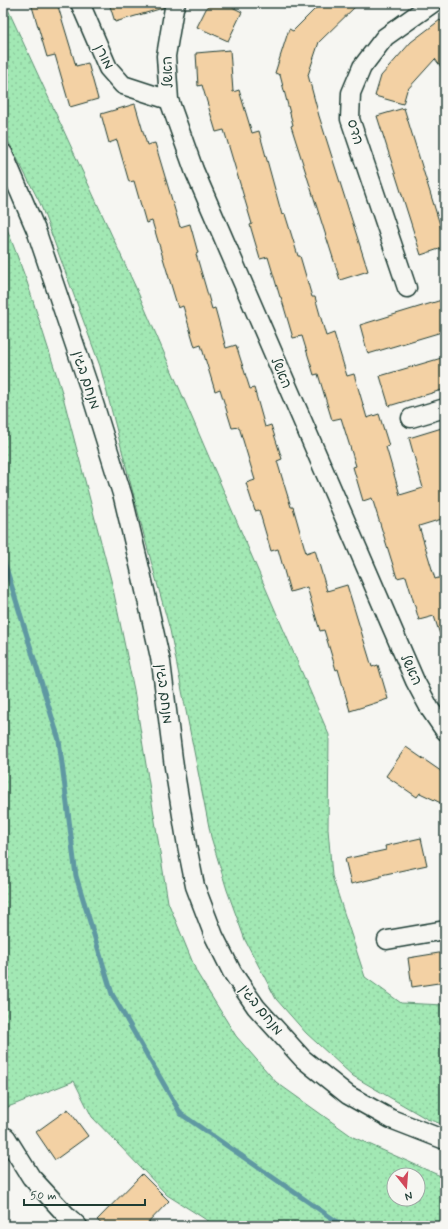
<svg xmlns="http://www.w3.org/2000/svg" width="448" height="1229" font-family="Mynerve,'Playpen Sans Hebrew',sans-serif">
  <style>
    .grass { fill: url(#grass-dots); stroke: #609274; fill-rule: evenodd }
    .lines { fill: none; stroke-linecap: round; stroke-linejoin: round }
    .stream { stroke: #5f98a2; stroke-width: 5 }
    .building { fill: #f3d1a4; stroke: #1f3d34 }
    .minor-casing { stroke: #1f3d34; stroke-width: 21 }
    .minor { stroke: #f6f6f2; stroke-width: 18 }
    .labels { text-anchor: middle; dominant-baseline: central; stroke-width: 3; stroke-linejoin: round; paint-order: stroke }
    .street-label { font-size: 14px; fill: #1f3d34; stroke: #f6f6f2 }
  </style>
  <defs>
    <pattern id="grass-dots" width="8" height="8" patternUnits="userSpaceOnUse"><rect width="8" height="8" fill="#a2e8b4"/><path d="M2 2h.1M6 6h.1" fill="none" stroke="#8bc89b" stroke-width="1.8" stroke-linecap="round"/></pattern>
  </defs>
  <rect width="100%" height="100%" fill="#f6f6f2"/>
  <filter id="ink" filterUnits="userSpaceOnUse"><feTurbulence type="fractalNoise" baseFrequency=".025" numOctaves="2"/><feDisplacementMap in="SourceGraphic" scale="8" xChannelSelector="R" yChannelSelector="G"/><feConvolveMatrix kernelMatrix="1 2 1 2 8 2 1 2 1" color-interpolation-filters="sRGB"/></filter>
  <g filter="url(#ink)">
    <!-- grass -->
    <path class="grass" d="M 3,3 L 5,3 L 136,288 L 329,735 L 328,829 L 332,876 L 365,977 L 401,1003 L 445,1005 L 445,1125 L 427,1119 L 353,1076 L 306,1033 L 276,999 L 245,940 L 227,890 L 211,837 L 170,630 L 145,539 L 100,366 L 40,203 L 3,131 Z
      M 3,218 L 27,282 L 61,389 L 112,584 L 134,690 L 168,902 L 197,973 L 236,1036 L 276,1082 L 353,1137 L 445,1178 L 445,1226 L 216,1226 L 167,1195 L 92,1117 L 74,1081 L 3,1109 ZM 394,1175 L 418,1175 L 418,1199 L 394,1199 Z"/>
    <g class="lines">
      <!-- stream -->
      <path class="stream" d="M 3,558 L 59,740 L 76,876 L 112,994 L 181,1114 L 336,1221 L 351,1226"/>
    </g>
    <!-- building -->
    <path class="building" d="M 31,3 L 57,3 L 76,66 L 88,63 L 98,99 L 70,107 L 55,55 L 47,57 Z
      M 109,3 L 165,3 L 163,8 L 115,22 Z
      M 209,3 L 224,3 L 242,12 L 228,41 L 197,27 Z
      M 321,3 L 359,3 L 319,42 L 308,75 L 319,116 L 368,271 L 340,280 L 291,126 L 293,125 L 280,75 L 275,73 L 289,29 L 293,31 Z
      M 440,20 L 445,26 L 445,72 L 435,59 L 407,90 L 403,104 L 375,96 L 381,76 L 411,42 Z
      M 230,50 L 233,92 L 239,90 L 252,133 L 259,131 L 282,215 L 285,214 L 298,256 L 300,256 L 312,297 L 315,297 L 326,336 L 334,333 L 347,376 L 354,374 L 367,418 L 379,414 L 389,446 L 386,447 L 400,495 L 423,488 L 409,438 L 445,427 L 445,518 L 419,526 L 435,579 L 445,576 L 445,640 L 442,641 L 434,616 L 419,620 L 406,576 L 397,578 L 372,498 L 363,501 L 353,467 L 356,466 L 341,418 L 332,420 L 318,374 L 314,375 L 302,336 L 293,338 L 281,297 L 280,297 L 268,257 L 260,259 L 250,225 L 252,224 L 224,130 L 216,132 L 202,85 L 198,86 L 196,53 Z
      M 135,104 L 147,145 L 155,143 L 180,227 L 190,224 L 198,253 L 196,254 L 212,309 L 215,308 L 226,348 L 236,345 L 250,389 L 254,388 L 265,427 L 271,425 L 282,459 L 277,461 L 291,507 L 293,507 L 306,553 L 315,550 L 327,591 L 347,585 L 372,667 L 378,665 L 388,699 L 350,711 L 338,669 L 336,670 L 324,630 L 320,631 L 307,587 L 290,592 L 278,549 L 271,551 L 259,510 L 255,511 L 246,483 L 255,480 L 239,427 L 232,428 L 220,389 L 215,391 L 201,345 L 195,347 L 183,306 L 178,308 L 152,221 L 146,223 L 134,181 L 129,182 L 117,140 L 109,143 L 101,114 Z
      M 404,108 L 445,241 L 445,247 L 421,255 L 377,116 Z
      M 445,299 L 445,331 L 368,354 L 360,325 Z
      M 445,357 L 445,389 L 389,406 L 380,376 Z
      M 406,747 L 445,774 L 445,805 L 420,793 L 417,797 L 386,776 Z
      M 421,838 L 427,865 L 381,875 L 381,877 L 351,884 L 345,859 L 386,850 L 385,846 Z
      M 445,952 L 445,982 L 412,987 L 408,958 Z
      M 68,1109 L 88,1136 L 55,1160 L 36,1132 Z
      M 142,1174 L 169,1201 L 145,1226 L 104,1226 L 97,1220 Z"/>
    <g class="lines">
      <!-- minor casing -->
      <g class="minor-casing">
        <path id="minor" d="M 80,3 L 108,68 L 123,85 L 169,100
          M 176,3 L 174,8 L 166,56 L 169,100 L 194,170 L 415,681 L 430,709 L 445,731
          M 3,153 L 36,230 L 88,384 L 123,497 L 142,577 L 161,662 L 174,767 L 187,846 L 195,886 L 214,936 L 232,972 L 256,1007 L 303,1059 L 348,1095 L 391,1119 L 445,1140
          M 407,288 L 350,119 L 351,93 L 362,67 L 385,37 L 433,3
          M 411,418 L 445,408
          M 387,940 L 445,930
          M 6,1137 L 31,1177 L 68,1217 L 78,1226"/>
      </g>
      <!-- minor -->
      <use href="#minor" class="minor"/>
    </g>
  </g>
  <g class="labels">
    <!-- street labels -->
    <g class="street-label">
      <text transform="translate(104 57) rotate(63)">מורן</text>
      <text transform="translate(168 72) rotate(-92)">האשל</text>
      <text transform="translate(355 132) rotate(74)">הדס</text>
      <text transform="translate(281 373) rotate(67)">האשל</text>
      <text transform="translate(86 380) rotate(72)">מנחם בגין</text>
      <text transform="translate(411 670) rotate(65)">האשל</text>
      <text transform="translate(164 694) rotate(83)">מנחם בגין</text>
      <text transform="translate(261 1010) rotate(51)">מנחם בגין</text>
    </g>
  </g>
  <!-- margin -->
  <rect width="448" height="1229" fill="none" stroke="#f6f6f2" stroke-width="16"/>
  <rect x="8" y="8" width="432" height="1213" fill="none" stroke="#1f3d34" stroke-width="1.5" filter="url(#ink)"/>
  <!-- north arrow -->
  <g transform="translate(406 1187) rotate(163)"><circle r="19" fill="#f6f6f2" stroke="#a0aca6"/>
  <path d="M0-3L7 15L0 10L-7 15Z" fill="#d1495b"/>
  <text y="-6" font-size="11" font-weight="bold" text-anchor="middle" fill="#1f3d34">N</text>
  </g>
  <!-- scale -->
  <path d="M24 1199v6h121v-6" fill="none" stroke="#1f3d34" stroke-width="2"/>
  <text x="30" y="1199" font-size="12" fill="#1f3d34" stroke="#f6f6f2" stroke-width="3" paint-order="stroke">50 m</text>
</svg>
